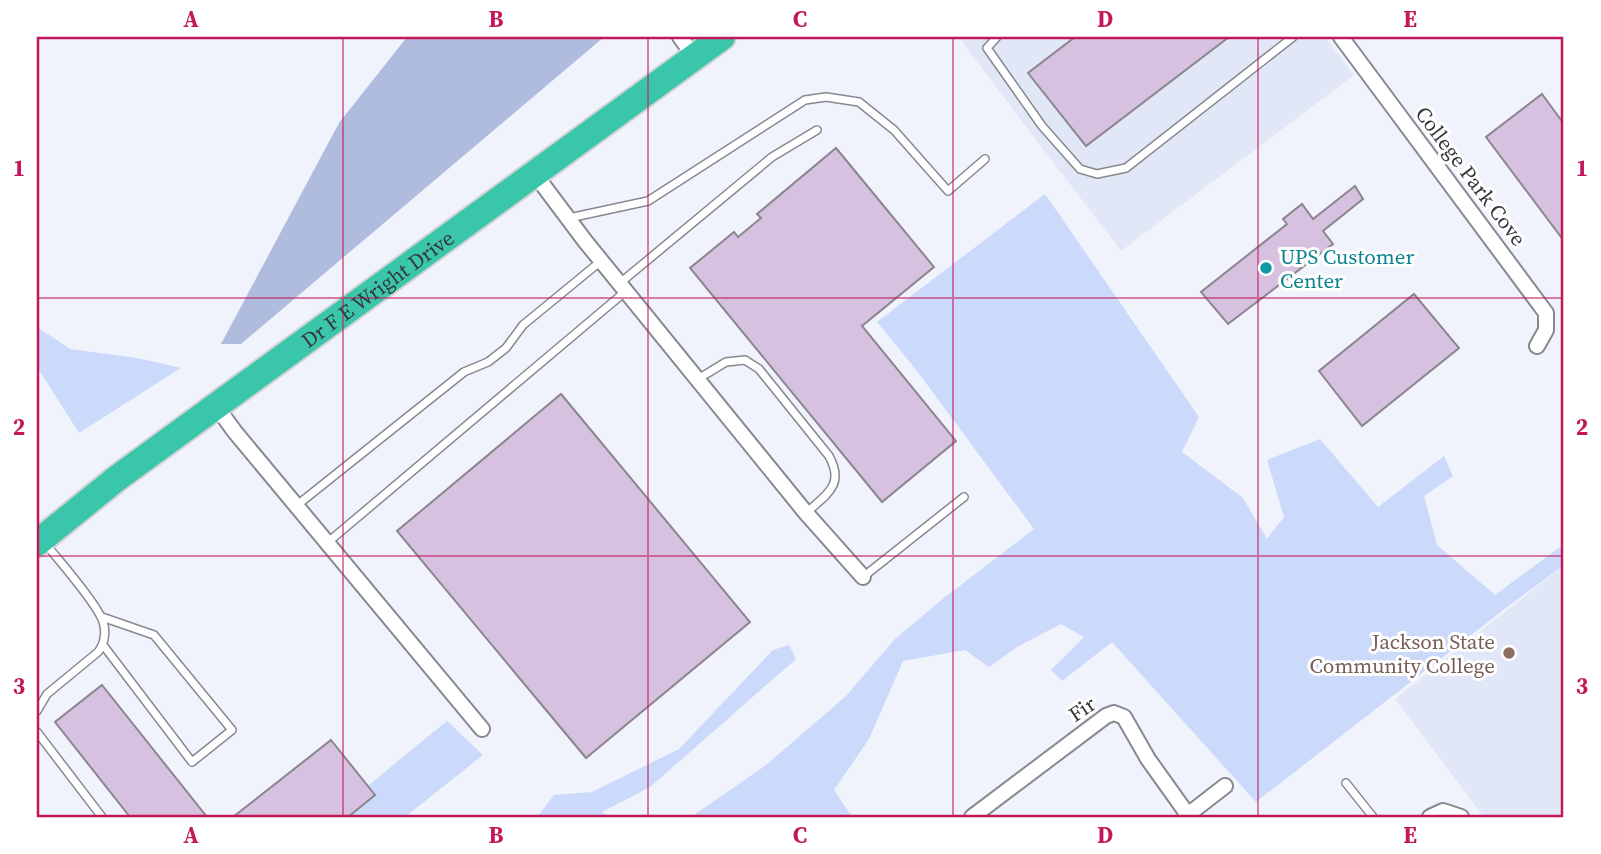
<svg xmlns="http://www.w3.org/2000/svg" width="1601" height="854" font-family="'Source Serif 4',serif">
  <style>
    .built { fill: #e1e7f7 }
    .green { fill: #cbd9fa }
    .forest { fill: #afbcde }
    .building { fill: #d7c1e0; stroke: #8b868d; stroke-width: 2 }
    .lines { fill: none; stroke-linecap: round; stroke-linejoin: round }
    .lane-casing { stroke: #868990; stroke-width: 10 }
    .street-casing { stroke: #868990; stroke-width: 18 }
    .highway-casing { stroke: #d3d3d4; stroke-width: 30 }
    .lane { stroke: #fff; stroke-width: 7 }
    .street { stroke: #fff; stroke-width: 14 }
    .highway { stroke: #39c6aa; stroke-width: 26 }
    .grid { fill: none; stroke: #c2185b; stroke-width: 2; stroke-opacity: 0.55 }
    .culture-dot { fill: #0f9aa8; stroke: #fff; stroke-width: 2.5 }
    .education-dot { fill: #8d6e63; stroke: #fff; stroke-width: 2.5 }
    .labels { text-anchor: middle; dominant-baseline: central; stroke-width: 6; stroke-linejoin: round; paint-order: stroke }
    .street-label { font-size: 21px; fill: #37383c; stroke: #fff }
    .culture-label { font-size: 21px; fill: #0d838f; stroke: #fff; text-anchor: start }
    .education-label { font-size: 21px; fill: #785e54; stroke: #fff; text-anchor: end }
    .neatline { fill: none; stroke: #c2185b; stroke-width: 2.5 }
    .grid-label { font-size: 23px; text-anchor: middle; font-weight: bold; fill: #c2185b }
  </style>
  <rect width="100%" height="100%" fill="#f0f3fc"/>
  <!-- built -->
  <path class="built" d="M 958,37 L 1325,37 L 1354,75 L 1121,251 Z
    M 1564,565 L 1564,817 L 1484,817 L 1395,699 Z"/>
  <!-- green -->
  <path class="green" d="M 1045,194 L 1199,417 L 1182,452 L 1243,498 L 1267,539 L 1284,517 L 1267,460 L 1320,439 L 1378,507 L 1444,456 L 1453,476 L 1424,496 L 1437,545 L 1495,595 L 1564,544 L 1564,565 L 1511,604 L 1256,802 L 1112,642 L 1062,681 L 1051,670 L 1084,637 L 1061,624 L 1017,647 L 989,667 L 965,650 L 903,661 L 869,739 L 834,790 L 852,817 L 691,817 L 766,765 L 846,696 L 894,640 L 940,601 L 1034,529 L 917,371 L 877,322 Z
    M 37,327 L 70,349 L 137,358 L 181,368 L 79,433 L 37,367 Z
    M 789,645 L 796,659 L 650,787 L 602,812 L 610,817 L 538,816 L 554,795 L 592,792 L 679,749 L 773,650 Z
    M 447,721 L 483,755 L 405,817 L 357,817 L 341,808 Z"/>
  <!-- forest -->
  <path class="forest" d="M 407,37 L 604,37 L 241,344 L 221,344 L 339,123 Z"/>
  <!-- building -->
  <path class="building" d="M 1075,37 L 1229,37 L 1086,146 L 1028,73 Z
    M 1542,94 L 1564,124 L 1564,241 L 1486,137 Z
    M 836,148 L 934,267 L 862,326 L 956,441 L 882,502 L 690,268 L 734,232 L 738,237 L 761,218 L 757,214 Z
    M 1355,186 L 1363,199 L 1323,231 L 1333,244 L 1228,324 L 1201,292 L 1287,224 L 1283,219 L 1302,204 L 1313,219 Z
    M 1414,294 L 1459,348 L 1362,426 L 1319,371 Z
    M 561,394 L 750,622 L 586,758 L 397,531 Z
    M 102,685 L 207,817 L 130,817 L 55,722 Z
    M 331,740 L 375,795 L 348,817 L 233,817 Z"/>
  <g class="lines">
    <!-- lane casing -->
    <g class="lane-casing">
      <path id="lane" d="M 997,37 L 987,48 L 1042,126 L 1080,169 L 1097,174 L 1126,168 L 1293,37
        M 569,218 L 648,201 L 805,100 L 826,97 L 859,102 L 894,130 L 948,191 L 985,159
        M 620,283 L 772,157 L 817,130
        M 698,379 L 726,362 L 745,360 L 759,369 L 829,456 C 845,485 827,494 806,513
        M 296,506 L 464,372 L 488,362 L 506,348 L 523,325 L 601,261
        M 327,543 L 626,291
        M 863,577 L 964,497
        M 102,617 L 154,635 L 232,730 L 192,762 L 103,645
        M 37,711 L 47,694 L 98,652 C 106,642 107,627 100,615 C 89,594 61,563 45,543
        M 37,732 L 102,817
        M 1346,783 L 1373,817"/>
    </g>
    <!-- street casing -->
    <g class="street-casing">
      <path id="street" d="M 680,37 L 694,56
        M 1341,37 L 1546,313 L 1546,330 L 1537,346
        M 534,173 L 585,241 L 806,513 L 863,577
        M 216,406 L 235,432 L 482,729
        M 972,817 L 1106,716 L 1114,713 L 1124,717 L 1148,759 L 1188,815
        M 1185,817 L 1225,786
        M 1430,817 L 1443,811 L 1461,817"/>
    </g>
    <!-- highway casing -->
    <g class="highway-casing">
      <g id="highway">
        <path id="s1" d="M 37,543 L 116,479 L 722,37"/>
      </g>
    </g>
    <!-- lane -->
    <use href="#lane" class="lane"/>
    <!-- street -->
    <use href="#street" class="street"/>
    <!-- highway -->
    <use href="#highway" class="highway"/>
  </g>
  <!-- grid -->
  <path class="grid" d="M 343,37 L 343,817M 648,37 L 648,817M 953,37 L 953,817M 1258,37 L 1258,817M 37,298 L 1564,298M 37,556 L 1564,556"/>
  <!-- markers -->
  <circle class="culture-dot" cx="1266" cy="268" r="7"/>
  <circle class="education-dot" cx="1509" cy="653" r="7"/>
  <g class="labels">
    <!-- street labels -->
    <g class="street-label">
      <text transform="translate(1471 176) rotate(53)">College Park Cove</text>
      <text stroke="none"><textPath href="#s1" startOffset="425">Dr F E Wright Drive</textPath></text>
      <text transform="translate(1082 709) rotate(-34)">Fir</text>
    </g>
    <!-- culture labels -->
    <g class="culture-label">
      <text x="1280" y="256">UPS Customer<tspan x="1280" dy="24">Center</tspan></text>
    </g>
    <!-- education labels -->
    <g class="education-label">
      <text x="1495" y="641">Jackson State<tspan x="1495" dy="24">Community College</tspan></text>
    </g>
  </g>
  <!-- border -->
  <rect width="1601" height="854" fill="none" stroke="#ffffff" stroke-width="77"/>
  <rect x="38" y="38" width="1524" height="778" class="neatline"/>
  <g class="grid-label">
    <text x="191" y="27">A</text>
    <text x="496" y="27">B</text>
    <text x="800" y="27">C</text>
    <text x="1105" y="27">D</text>
    <text x="1410" y="27">E</text>
    <text x="19" y="176">1</text>
    <text x="1582" y="176">1</text>
    <text x="19" y="435">2</text>
    <text x="1582" y="435">2</text>
    <text x="19" y="694">3</text>
    <text x="1582" y="694">3</text>
    <text x="191" y="843">A</text>
    <text x="496" y="843">B</text>
    <text x="800" y="843">C</text>
    <text x="1105" y="843">D</text>
    <text x="1410" y="843">E</text>
  </g>
</svg>
